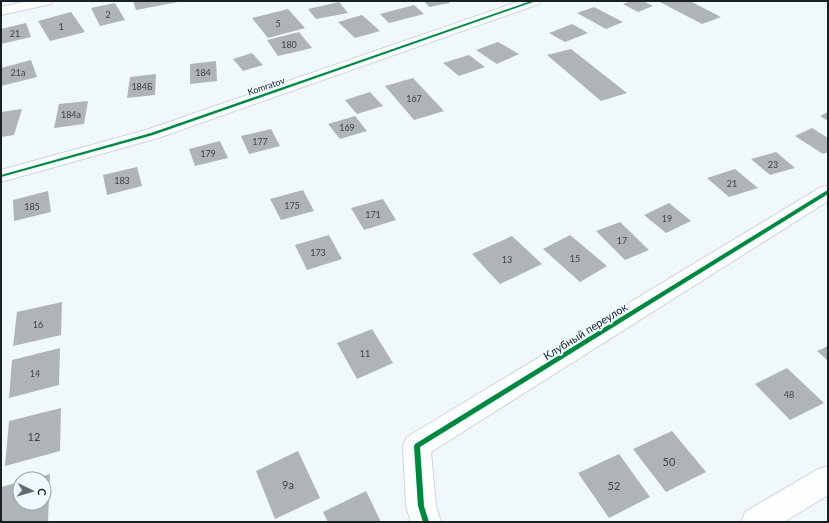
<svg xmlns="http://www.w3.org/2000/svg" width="829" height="523" font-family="Lato,sans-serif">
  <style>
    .building { fill: #aeb4b7 }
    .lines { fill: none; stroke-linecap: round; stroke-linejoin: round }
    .minor-casing { stroke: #ced5d9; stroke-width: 2 }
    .minor { fill: #fdfefe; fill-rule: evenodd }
    .cycleway-casing { stroke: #edf9ff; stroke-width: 3 }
    .cycleway { fill: #00873e; fill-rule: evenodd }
    .labels { text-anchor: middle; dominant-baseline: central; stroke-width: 4; stroke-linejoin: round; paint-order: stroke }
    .number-label { font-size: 9px; fill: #3e4549 }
    .far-street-label { font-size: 9px; fill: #192024; stroke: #edf9ff }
    .street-label { font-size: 11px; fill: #192024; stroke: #edf9ff }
    .near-number-label { font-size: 11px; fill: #3e4549 }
  </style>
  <rect width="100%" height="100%" fill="#f1f8fb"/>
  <!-- building -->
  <path class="building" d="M 133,1 L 177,1 L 178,2 L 136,10 Z
    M 424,1 L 448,1 L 450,3 L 429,7 Z
    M 631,1 L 643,1 L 653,6 L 638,12 L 623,4 Z
    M 658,1 L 690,1 L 721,17 L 702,24 Z
    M 339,2 L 348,13 L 316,19 L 308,9 Z
    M 115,3 L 125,20 L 100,26 L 91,8 Z
    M 414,5 L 424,14 L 389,23 L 380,14 Z
    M 594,7 L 623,22 L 606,29 L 577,13 Z
    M 288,9 L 305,28 L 268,38 L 252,18 Z
    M 71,12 L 85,32 L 50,41 L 38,21 Z
    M 362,15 L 380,31 L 355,38 L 338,22 Z
    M 26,23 L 31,37 L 1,44 L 1,29 Z
    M 572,24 L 588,33 L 565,42 L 549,33 Z
    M 299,32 L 312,48 L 278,56 L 267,40 Z
    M 498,42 L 519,54 L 497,64 L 476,50 Z
    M 571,49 L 627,93 L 601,101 L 547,55 Z
    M 252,53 L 263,65 L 243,71 L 233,59 Z
    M 469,55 L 485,67 L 459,76 L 443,63 Z
    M 31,60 L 37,77 L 1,86 L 1,68 Z
    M 216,61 L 217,81 L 190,84 L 190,64 Z
    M 156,74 L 155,95 L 127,98 L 130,77 Z
    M 413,78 L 444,111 L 414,120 L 385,86 Z
    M 370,92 L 383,106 L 357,114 L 345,100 Z
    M 88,101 L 84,124 L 54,128 L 59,104 Z
    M 22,109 L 14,135 L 1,137 L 1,112 Z
    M 828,112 L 828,121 L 820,116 Z
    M 355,116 L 367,131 L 340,139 L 328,124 Z
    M 812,128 L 828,138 L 828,152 L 823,154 L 795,136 Z
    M 271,129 L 280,146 L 249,154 L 241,136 Z
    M 220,141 L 228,158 L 195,166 L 189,149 Z
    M 776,152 L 795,168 L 770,175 L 751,159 Z
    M 137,167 L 142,186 L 107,195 L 103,175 Z
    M 735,169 L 758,188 L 729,197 L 707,178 Z
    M 303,190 L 314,211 L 281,220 L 270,199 Z
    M 48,191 L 51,212 L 14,221 L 13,200 Z
    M 383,199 L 396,220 L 364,230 L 351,208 Z
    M 669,203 L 691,221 L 666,233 L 644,215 Z
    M 620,222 L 649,250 L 625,260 L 596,231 Z
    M 329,235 L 342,259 L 307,270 L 295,245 Z
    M 570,235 L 607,266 L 580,282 L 543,249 Z
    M 512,236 L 542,264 L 500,284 L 472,254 Z
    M 62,302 L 61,335 L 13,346 L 17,312 Z
    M 372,329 L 393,363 L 357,379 L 337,343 Z
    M 828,346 L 828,361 L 817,351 Z
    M 60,348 L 59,385 L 9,398 L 12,360 Z
    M 787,368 L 824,403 L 790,420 L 755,384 Z
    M 61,408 L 60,451 L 5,466 L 9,421 Z
    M 672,431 L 706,472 L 666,492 L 633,449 Z
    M 298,451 L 320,498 L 275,519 L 256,471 Z
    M 619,454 L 650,497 L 609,518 L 578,473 Z
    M 50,474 L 48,522 L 1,522 L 1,487 L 20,482 L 20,503 L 44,503 L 44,479 L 33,479 Z
    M 366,491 L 381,522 L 328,522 L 323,512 Z"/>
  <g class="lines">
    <!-- minor casing -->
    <g class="minor-casing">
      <path id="minor" d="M 27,1 L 53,1 L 51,4 L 1,15 L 1,7 Z
        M 520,1 L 541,1 L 539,4 L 158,138 L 1,182 L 1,170 L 146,130 Z
        M 828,186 L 828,201 L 431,452 L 436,506 L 441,522 L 411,522 L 406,506 L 403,446 L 407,437 L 821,187 Z
        M 828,466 L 828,495 L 784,522 L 741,522 L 745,512 L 818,469 Z"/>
    </g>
    <!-- minor -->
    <use href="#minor" class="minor"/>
    <!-- cycleway casing -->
    <g class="cycleway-casing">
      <path id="cycleway" d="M 531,1 L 536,1 L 153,135 L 1,177 L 1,175 L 151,133 Z
        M 826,191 L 828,191 L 828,194 L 420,447 L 424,506 L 429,522 L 423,522 L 418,506 L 414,446 L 415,444 Z"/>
    </g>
    <!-- cycleway -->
    <use href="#cycleway" class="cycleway"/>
  </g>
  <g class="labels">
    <!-- number labels -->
    <g class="number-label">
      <text x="108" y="14">2</text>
      <text x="278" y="23">5</text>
      <text x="61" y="26">1</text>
      <text x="15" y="33">21</text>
      <text x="289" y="44">180</text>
      <text x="18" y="72">21а</text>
      <text x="203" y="72">184</text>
      <text x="142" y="86">184Б</text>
      <text x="414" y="98">167</text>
      <text x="71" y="114">184а</text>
      <text x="347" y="127">169</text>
      <text x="260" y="141">177</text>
      <text x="208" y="153">179</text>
      <text x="773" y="164">23</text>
      <text x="122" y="180">183</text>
      <text x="732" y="183">21</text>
      <text x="292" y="205">175</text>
      <text x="32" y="206">185</text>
      <text x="373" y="214">171</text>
      <text x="667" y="218">19</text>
      <text x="622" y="240">17</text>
      <text x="318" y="252">173</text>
      <text x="575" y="258">15</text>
      <text x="507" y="259">13</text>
      <text x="38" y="324">16</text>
      <text x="365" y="353">11</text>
      <text x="35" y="373">14</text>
      <text x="789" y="394">48</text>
    </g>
    <!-- far-street labels -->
    <g class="far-street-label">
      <text transform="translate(266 86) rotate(-19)">Komratov</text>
    </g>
    <!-- street labels -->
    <g class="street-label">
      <text transform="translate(585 331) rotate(-32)">Клубный переулок</text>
    </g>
    <!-- near-number labels -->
    <g class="near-number-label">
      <text x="34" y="436">12</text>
      <text x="669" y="461">50</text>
      <text x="288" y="484">9а</text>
      <text x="614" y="485">52</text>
    </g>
  </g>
  <!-- border -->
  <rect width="829" height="523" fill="none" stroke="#192024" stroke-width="4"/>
  <!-- north arrow -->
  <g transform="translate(32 491) rotate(95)"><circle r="19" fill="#edf9ff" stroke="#98a2a7"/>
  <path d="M0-3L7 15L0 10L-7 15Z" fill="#656c6f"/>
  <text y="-6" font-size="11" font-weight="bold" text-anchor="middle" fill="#192024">С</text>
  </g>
</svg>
